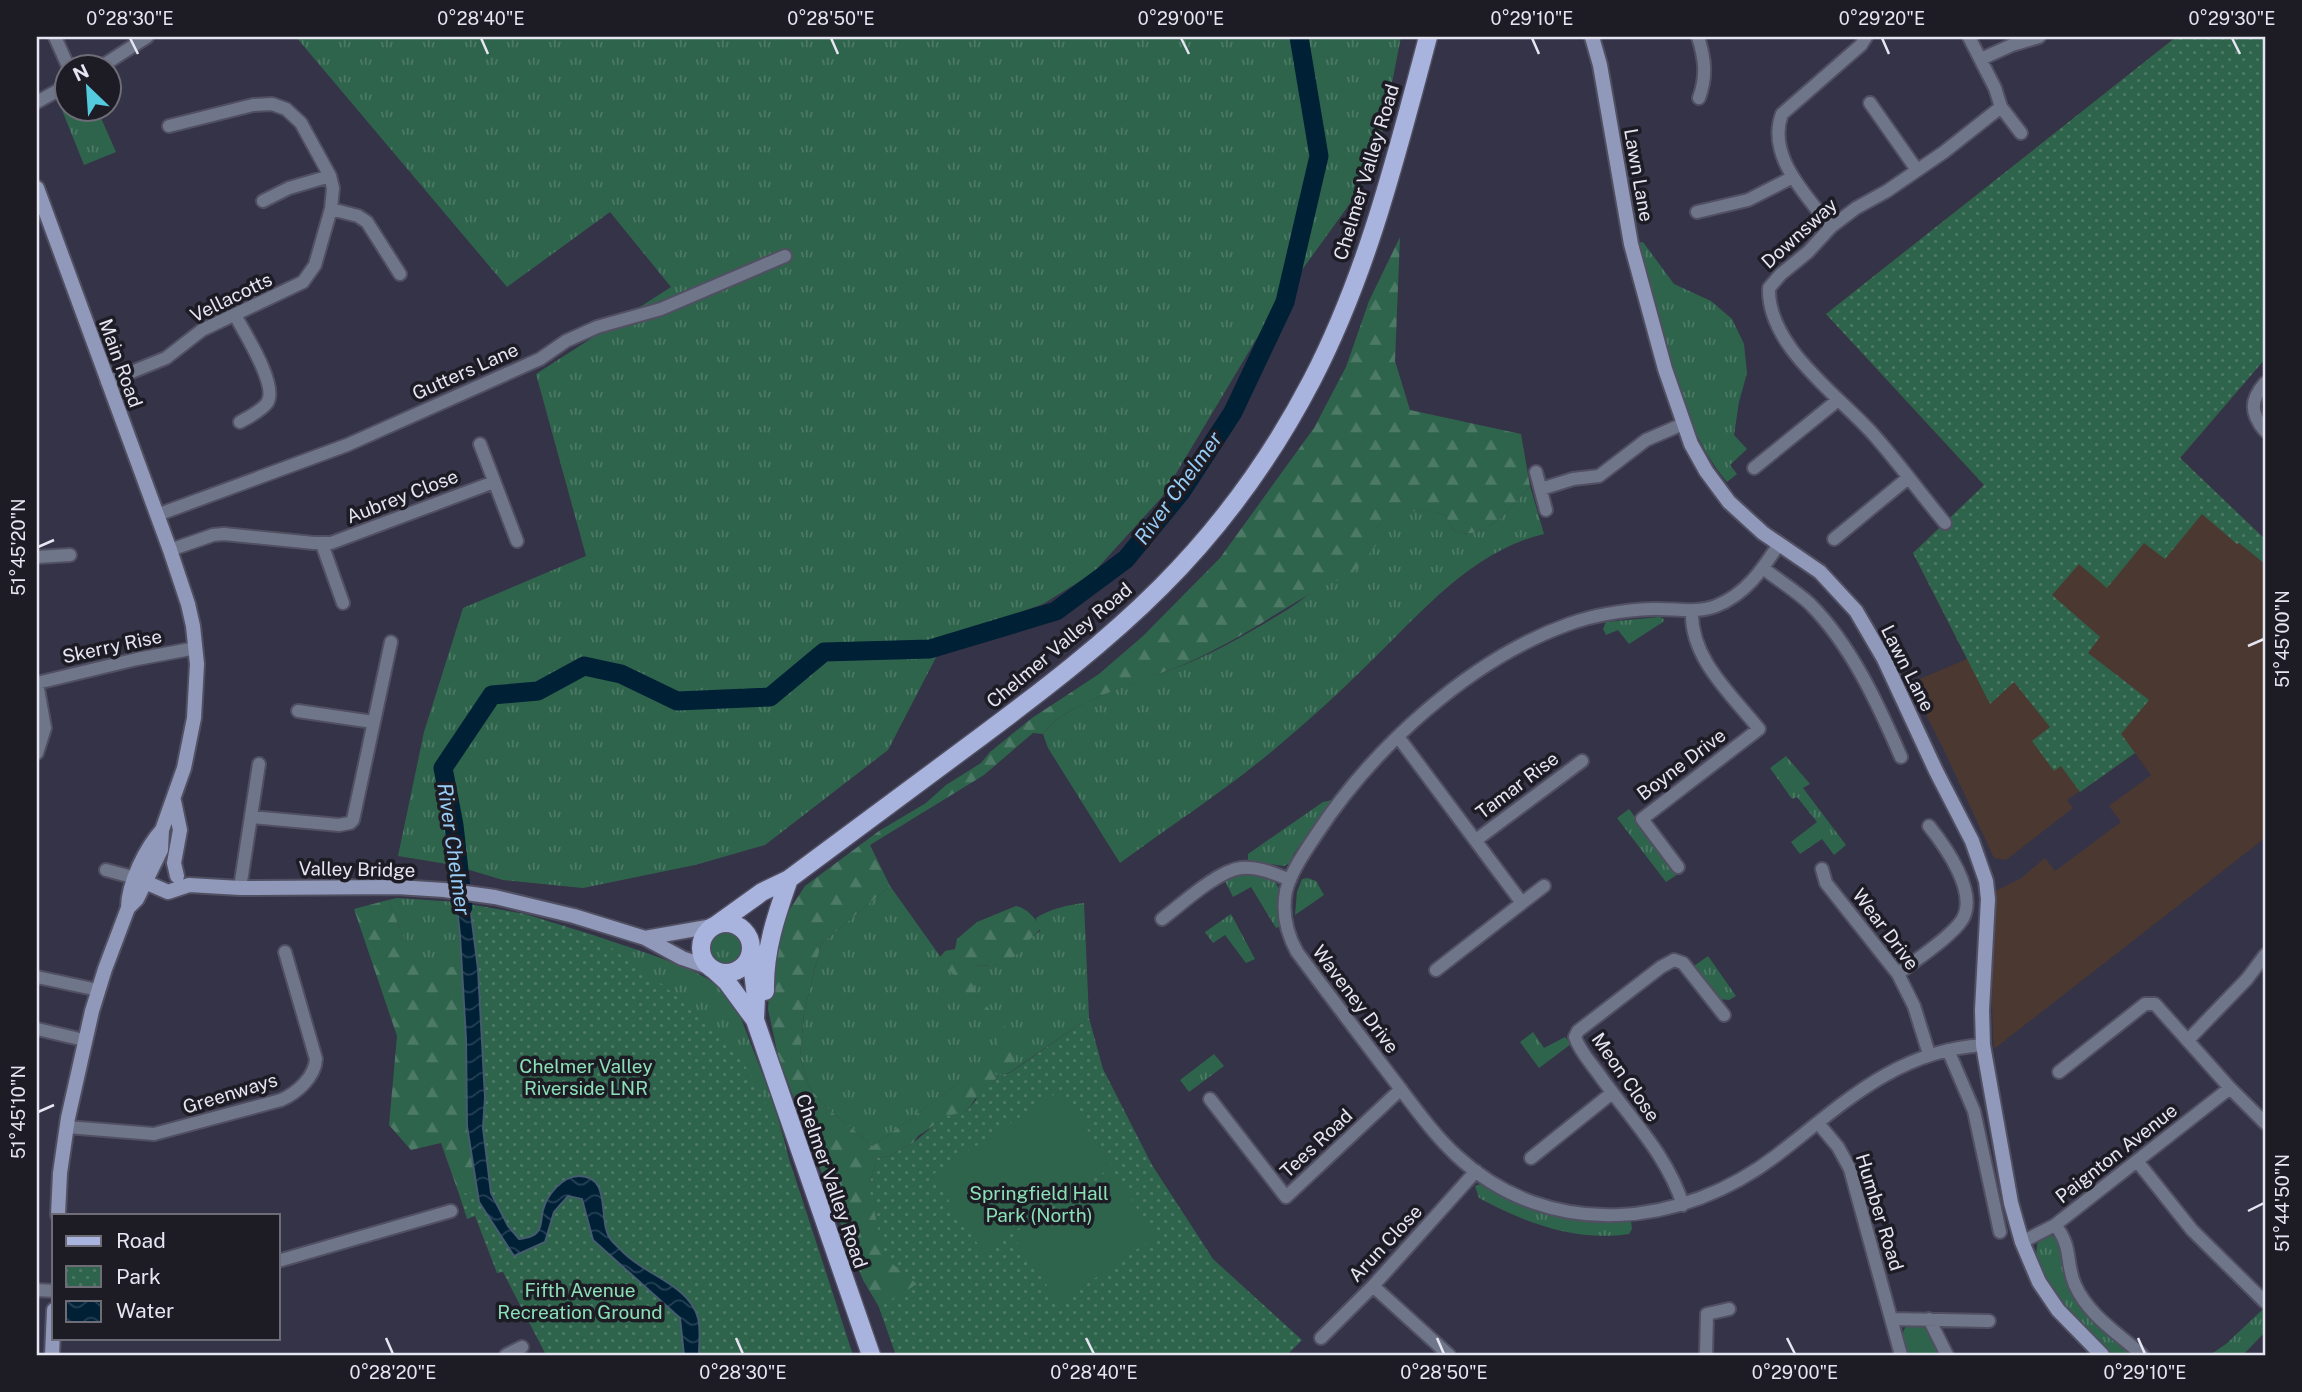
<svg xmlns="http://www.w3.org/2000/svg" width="2302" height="1392" font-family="'Public Sans',sans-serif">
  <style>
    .education { fill: #4b3931 }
    .grass { fill: url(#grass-tufts) }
    .forest { fill: url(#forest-firs) }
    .park { fill: url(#park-dots) }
    .pitch { fill: #2f644c }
    .water { fill: url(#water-waves); stroke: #455b6e; stroke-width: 2 }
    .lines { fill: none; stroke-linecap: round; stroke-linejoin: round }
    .river { stroke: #002036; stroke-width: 19 }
    .street-casing { stroke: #514f62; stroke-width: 16 }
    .secondary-casing { stroke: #514f62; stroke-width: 18 }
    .primary-casing { stroke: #514f62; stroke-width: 21 }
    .street { stroke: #70768a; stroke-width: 12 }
    .secondary { stroke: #9099b9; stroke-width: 14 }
    .primary { stroke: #a9b4de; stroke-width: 18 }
    .ticks { fill: none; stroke: #e6e5f2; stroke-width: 2.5 }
    .labels { text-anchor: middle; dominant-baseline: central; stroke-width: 7; stroke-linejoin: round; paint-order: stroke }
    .street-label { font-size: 19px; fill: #e6e5f2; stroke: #1d1c25 }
    .park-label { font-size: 19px; fill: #8be0b7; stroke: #1d1c25 }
    .water-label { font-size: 21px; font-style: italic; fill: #96ccf5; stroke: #1d1c25 }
    .neatline { fill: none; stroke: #e6e5f2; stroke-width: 2.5 }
    .ticks-label { font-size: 18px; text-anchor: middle; fill: #e6e5f2 }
  </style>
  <defs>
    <pattern id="grass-tufts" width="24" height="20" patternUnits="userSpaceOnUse" patternTransform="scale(1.75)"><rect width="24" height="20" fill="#2f644c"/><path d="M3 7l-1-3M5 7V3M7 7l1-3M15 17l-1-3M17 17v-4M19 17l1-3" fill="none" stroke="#4d7a66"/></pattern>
    <pattern id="forest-firs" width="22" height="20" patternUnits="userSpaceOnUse" patternTransform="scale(1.75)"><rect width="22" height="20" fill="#2f644c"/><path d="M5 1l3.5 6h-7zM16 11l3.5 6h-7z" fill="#4d7a66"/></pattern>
    <pattern id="park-dots" width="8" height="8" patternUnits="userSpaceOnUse" patternTransform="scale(1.75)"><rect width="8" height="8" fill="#2f644c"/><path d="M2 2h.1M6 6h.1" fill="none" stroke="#4d7a66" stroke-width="1.8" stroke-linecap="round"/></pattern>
    <pattern id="water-waves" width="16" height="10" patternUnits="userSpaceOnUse" patternTransform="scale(1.75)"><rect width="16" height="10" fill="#002036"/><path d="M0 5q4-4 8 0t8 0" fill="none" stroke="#254054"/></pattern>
  </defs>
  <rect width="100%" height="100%" fill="#353347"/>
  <!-- education -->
  <path class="education" d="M 2176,37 L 2265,37 L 2265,359 L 2180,458 L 2265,539 L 2265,838 L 1994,1049 L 1992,1008 L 1993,892 L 2020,879 L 2045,858 L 2055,871 L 2121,822 L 2109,806 L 2151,775 L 2135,753 L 2067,800 L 2073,808 L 2006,860 L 1994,858 L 1943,748 L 1910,683 L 1967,659 L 1913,553 L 1984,485 L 1826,314 Z"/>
  <!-- grass -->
  <path class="grass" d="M 296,37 L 1401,37 L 1375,169 L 1278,303 L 1162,497 L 1093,573 L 1043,604 L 946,638 L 888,750 L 765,845 L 695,865 L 583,888 L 503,880 L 453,865 L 398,856 L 424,732 L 463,608 L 586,556 L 536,374 L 671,287 L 610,212 L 507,287 Z
    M 66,101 L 66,108 L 97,109 L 116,152 L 84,165 L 60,105 Z
    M 1643,242 L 1674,284 L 1711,301 L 1732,319 L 1744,344 L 1747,373 L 1739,402 L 1734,435 L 1747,449 L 1730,465 L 1737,474 L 1727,482 C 1695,444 1681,398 1667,352 C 1656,316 1645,280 1636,243 Z
    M 1530,486 L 1544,534 C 1468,552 1416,619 1362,670 C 1337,695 1310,719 1283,742 C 1232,786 1174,823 1120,863 L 1048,748 L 1043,734 C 1064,703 1145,679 1181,666 C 1209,655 1236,640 1262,625 C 1278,615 1297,605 1311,592 C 1352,558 1382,493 1445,515 L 1454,531 C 1486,543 1510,508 1530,486 Z
    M 1660,617 L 1664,619 L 1663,622 L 1629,644 L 1618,630 L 1606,635 L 1603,629 L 1606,622 Z
    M 1786,756 L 1810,784 L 1803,788 L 1846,845 L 1834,855 L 1822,839 L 1800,854 L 1791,842 L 1817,822 L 1797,797 L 1792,799 L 1770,768 Z
    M 1332,800 L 1293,855 L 1292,862 L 1284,866 L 1248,861 L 1248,854 L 1323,802 Z
    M 1629,809 L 1678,874 L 1666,882 L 1617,818 Z
    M 1242,875 C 1288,875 1279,890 1281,926 L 1276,928 L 1251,887 L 1233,897 L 1225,881 Z
    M 1308,878 L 1316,881 L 1324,895 L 1295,915 L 1297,892 L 1302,879 Z
    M 890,886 L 957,980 L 972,965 C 1020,968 1008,953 1040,931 L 1036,918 C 1050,909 1067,905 1084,903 L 1089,1018 L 1010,1072 L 997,1077 L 988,1062 L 873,1146 L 827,1108 L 809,1087 L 800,1057 L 804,1013 L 821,944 Z
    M 397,898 L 457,902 L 462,963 L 421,979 L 388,900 Z
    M 1231,914 L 1255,959 L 1246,963 L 1225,935 L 1213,943 L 1205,932 Z
    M708 948a18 18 0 1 1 36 0a18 18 0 1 1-36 0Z
    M 593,935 C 624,946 701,968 722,989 C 738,1004 744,1027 752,1047 C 767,1084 780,1120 789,1159 L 580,958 Z
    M 1708,956 L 1736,996 L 1729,1000 L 1719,999 L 1694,966 Z
    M 1533,1032 L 1544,1048 L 1565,1037 L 1571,1044 L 1539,1068 L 1520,1042 Z
    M 1214,1054 L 1224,1066 L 1189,1092 L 1180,1080 Z
    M 1483,1183 C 1504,1195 1525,1209 1548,1215 C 1574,1222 1603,1221 1631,1221 L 1632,1229 L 1629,1234 C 1576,1242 1525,1223 1479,1198 L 1475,1186 Z
    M 2050,1235 L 2056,1237 L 2061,1244 L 2079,1304 L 2093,1322 L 2134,1355 L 2110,1355 C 2086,1334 2023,1273 2039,1240 Z
    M 2262,1310 L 2265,1312 L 2265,1332 L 2243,1355 L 2210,1355 L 2226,1344 Z
    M 1909,1324 L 1924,1324 L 1927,1327 L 1941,1355 L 1907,1355 C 1904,1343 1898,1333 1909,1324 Z"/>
  <!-- forest -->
  <path class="forest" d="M 1400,237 L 1395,361 L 1410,410 L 1521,434 L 1530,486 C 1510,508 1486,543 1454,531 L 1445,515 C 1418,506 1399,512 1376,527 L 1378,543 C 1371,551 1365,561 1357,568 C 1345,579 1325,585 1311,593 C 1269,618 1230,644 1185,664 C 1149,679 1064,702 1043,734 L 1033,733 L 984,775 L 870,845 L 890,886 L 821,944 L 804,1013 L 800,1057 L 809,1087 L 827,1108 L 873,1146 L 989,1061 L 997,1077 L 993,1084 L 978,1095 L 967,1111 L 942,1120 L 918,1136 L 913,1143 L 889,1156 L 877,1158 L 869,1186 L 917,1284 L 896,1355 L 879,1307 L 863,1280 L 849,1246 L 778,1056 L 768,1009 L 772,958 L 784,918 L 805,886 L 879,831 L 926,803 L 946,785 L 981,763 L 990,752 L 1032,718 L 1099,674 L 1143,636 L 1220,558 L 1314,428 L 1346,367 L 1369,301 Z
    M 388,900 L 421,978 L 462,963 L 464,1013 L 565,925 L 853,1355 L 478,1193 L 459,1194 L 441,1143 L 411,1150 L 389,1125 L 397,1036 L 354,909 Z
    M 1016,906 C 1029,909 1032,917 1042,926 C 1038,933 1032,936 1027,943 C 1010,965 999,967 973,965 L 974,974 L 969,978 L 979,998 L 1010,1032 L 1016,1068 L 1010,1072 C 993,1062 1002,1047 994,1034 C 979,1007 958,983 940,957 L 945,951 L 955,949 L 957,939 L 977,922 Z"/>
  <!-- park -->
  <path class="park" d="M 2176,37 L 2265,37 L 2265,359 L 2180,458 L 2265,539 L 2265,564 L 2239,543 L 2237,544 L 2202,514 L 2165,559 L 2144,543 L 2107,588 L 2079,564 L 2052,595 L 2100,637 L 2088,653 L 2149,700 L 2121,734 L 2135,753 L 2080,792 L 2061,766 L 2054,771 L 2032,741 L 2050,727 L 2014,682 L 1990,704 L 1913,553 L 1984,485 L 1826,314 Z
    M 457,902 L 525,914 L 593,935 L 663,985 L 708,1023 L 735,1052 L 757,1083 L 789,1159 L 853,1355 L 546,1355 L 503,1272 L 497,1273 L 475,1216 L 467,1219 L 459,1194 L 478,1192 L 467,1126 L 466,1039 Z
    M 1089,1018 L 1103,1069 L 1152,1165 L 1213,1259 L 1302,1340 L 1287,1355 L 896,1355 L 879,1307 L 917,1284 L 884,1257 L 869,1186 L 877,1158 L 889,1156 L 913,1143 L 944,1117 L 967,1111 L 976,1100 L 979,1089 L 993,1084 L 997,1077 L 1011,1072 Z"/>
  <!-- pitch -->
  <path class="pitch" d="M 1061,1090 L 1112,1167 L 983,1252 L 932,1175 Z
    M 1112,1172 L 1156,1236 L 1059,1303 L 1015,1239 Z"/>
  <!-- water -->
  <path class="water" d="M 454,880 L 467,882 L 478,969 L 485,1097 L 483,1128 L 491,1193 L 508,1226 L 519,1239 C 526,1238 534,1237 538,1231 C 542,1226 541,1217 543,1210 C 547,1195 562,1176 579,1176 C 614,1176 596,1224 612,1241 C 618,1247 624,1254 631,1259 C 653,1277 690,1288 698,1318 C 701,1329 699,1344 699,1355 L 684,1355 L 680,1318 L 593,1240 L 582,1199 L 568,1196 L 554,1212 L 545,1242 L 514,1256 L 479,1202 L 467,1126 L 466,1039 L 460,935 Z"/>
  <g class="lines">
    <!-- river -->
    <path class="river" d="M 463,907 L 454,825 L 443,768 L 492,695 L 538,691 L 584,666 L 621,674 L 677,701 L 770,697 L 824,652 L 930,649 L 1056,611 L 1126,559 L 1181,492 L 1233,412 L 1285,302 L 1319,156 L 1299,37"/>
    <!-- street casing -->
    <g class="street-casing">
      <path id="street" d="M 55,37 L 68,66
        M 1698,37 C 1705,59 1707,76 1699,98
        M 1981,59 L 2012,45 L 2039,37
        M 102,66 L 147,37
        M 37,102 L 66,86
        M 1870,103 L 1917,170
        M 2001,107 L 2021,133
        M 263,201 L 289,188 L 330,176
        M 331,209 L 358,216 L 367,222 L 400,274
        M 1697,212 L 1748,200 L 1793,177
        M 1831,227 C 1807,196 1766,156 1782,114 L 1861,45 L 1866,37
        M 235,315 C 244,332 279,386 267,403 C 261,411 249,417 240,422
        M 107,382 L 166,358 L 202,330 L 303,282 L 315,265 L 331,209 L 333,188 L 330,176 L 301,123 L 286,109 L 272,104 L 253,105 L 169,126
        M 2265,383 C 2250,400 2250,413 2265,431
        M 480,444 L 517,541
        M 1754,468 L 1838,400
        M 1536,472 L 1546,510
        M 1541,489 L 1573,479 L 1599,476 L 1646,440 L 1683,424
        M 157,515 L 347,445 L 540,359 L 566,341 L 597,327 L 661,309 L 785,256
        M 1945,523 C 1920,493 1898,462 1873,434 C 1838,395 1767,346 1769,288 L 1781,274 L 1808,252 L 1831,227 L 1856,208 L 1887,191 L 1944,152 L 2001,107 L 1995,88 L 1969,37
        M 1834,539 L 1908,478
        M 322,544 L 343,603
        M 1779,544 C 1762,570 1746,594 1716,606 C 1695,614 1674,608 1653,609 C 1624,610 1597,614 1569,624 C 1470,659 1373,748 1316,835 C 1305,852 1291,871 1286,891 C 1282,912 1287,934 1297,952 C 1329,995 1361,1037 1393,1079 C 1413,1105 1433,1134 1457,1156 C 1550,1242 1682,1228 1777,1155 C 1843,1104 1895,1051 1983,1045
        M 170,550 L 213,535 L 224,534 L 314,543 L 331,543 L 494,482
        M 37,557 L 70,555
        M 1763,568 C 1778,580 1796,591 1810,604 C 1851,645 1878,704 1901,757
        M 37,683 L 137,659 L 196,648
        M 298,711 L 373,722
        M 1399,738 L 1522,903 L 1436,970
        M 37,753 L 45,728 L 37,683
        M 251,817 L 339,825 L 350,823 L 353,820 L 391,642
        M 1476,840 L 1582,761
        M 1678,867 L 1642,819 L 1759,729 C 1731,694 1690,658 1692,611
        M 1822,869 L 1826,883 L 1898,974 L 1914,1006 L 1929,1054
        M 106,870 L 136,878
        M 240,888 L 259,764
        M 1522,903 L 1544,886
        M 1162,919 C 1182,904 1217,871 1241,868 C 1258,866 1275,874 1290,880
        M 1898,974 C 1915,960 1951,937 1962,920 C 1979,893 1945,846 1929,826
        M 37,977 L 98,990
        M 37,1029 L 84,1040
        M 2188,1040 L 2247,979 L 2265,955
        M 1948,1050 L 1974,1111 L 2000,1232
        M 2059,1072 L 2145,1004 L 2155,1004 L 2230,1088 L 2265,1123
        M 1210,1099 L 1286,1197 L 1401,1089
        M 1818,1123 L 1838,1147 L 1850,1169 L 1901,1355
        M 67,1127 L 154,1134 L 281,1100 C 297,1093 315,1077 316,1059 L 285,952
        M 1531,1158 L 1612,1093
        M 2137,1161 L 2192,1230 L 2265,1302
        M 1683,1205 C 1667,1154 1628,1116 1598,1073 C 1590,1062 1579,1050 1575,1037 L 1578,1031 L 1661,967 L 1674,960 L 1683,963 L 1724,1015
        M 2055,1225 C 2073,1247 2065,1262 2075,1285 C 2089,1316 2118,1333 2142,1355
        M 2022,1242 L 2055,1225 L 2230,1088
        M 278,1261 L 451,1211
        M 1373,1286 L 1449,1355
        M 37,1290 L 54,1291
        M 1891,1319 L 1989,1321
        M 1929,1319 L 1947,1355
        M 1321,1338 L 1373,1286 L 1476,1171
        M 506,1355 L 522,1347
        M 1706,1355 L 1707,1314 L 1729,1309"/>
    </g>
    <!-- secondary casing -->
    <g class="secondary-casing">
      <path id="secondary" d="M 1592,37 L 1600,65 L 1631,244 L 1665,369 L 1691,444 L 1706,471 L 1729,502 L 1763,533 L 1820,572 L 1856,611 L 1884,659 L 1936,771 L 1972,841 L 1986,881 L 1988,899 L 1982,1010 L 1983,1045 L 2011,1203 L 2022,1242 L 2039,1282 L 2058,1310 L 2102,1355
        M 37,188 L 170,550 L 188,604 L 193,626 L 197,664 L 194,718 L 184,768 L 162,830 L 161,850 L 137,899 L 128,908 L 105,969 L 92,1011 L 68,1118 L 60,1173 L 58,1215
        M 174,801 L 180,830 L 174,863 L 177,876
        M 136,878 L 168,892 L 189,885 L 240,888 L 397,887 L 444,890 L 495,897 L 574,916 L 645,938 L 682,958 L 711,968
        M 128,908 C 128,883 146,848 162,830
        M 645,938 L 713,926
        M 52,1355 L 54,1310"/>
    </g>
    <!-- primary casing -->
    <g class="primary-casing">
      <path id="primary" d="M701 948a25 25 0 1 1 50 0a25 25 0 1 1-50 0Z
        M 716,925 L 762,892 L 789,879 C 853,832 916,785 979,738 C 1042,691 1105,643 1161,587 C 1221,527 1273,455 1312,380 C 1368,272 1397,153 1428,37
        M 751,955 L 756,997 L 755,1020 L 871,1355
        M 714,970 L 727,982 L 755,1020
        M 765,991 C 764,951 776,916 789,879"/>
    </g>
    <!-- street -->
    <use href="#street" class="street"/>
    <!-- secondary -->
    <use href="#secondary" class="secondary"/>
    <!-- primary -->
    <use href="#primary" class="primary"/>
  </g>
  <!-- ticks -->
  <path class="ticks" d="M 130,38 L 138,54M 481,38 L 488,54M 831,38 L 838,54M 1181,38 L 1189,54M 1532,38 L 1539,54M 1882,38 L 1889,54M 2232,38 L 2240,54M 38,547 L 54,540M 2248,646 L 2264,639M 38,1112 L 54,1105M 2248,1211 L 2264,1203M 386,1338 L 393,1354M 736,1338 L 743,1354M 1086,1338 L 1094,1354M 1437,1338 L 1444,1354M 1787,1338 L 1795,1354M 2138,1338 L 2145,1354"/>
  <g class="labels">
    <!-- street labels -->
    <g class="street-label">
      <text transform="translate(1366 172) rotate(-73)">Chelmer Valley Road</text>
      <text transform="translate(1639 175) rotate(80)">Lawn Lane</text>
      <text transform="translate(1799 233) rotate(-42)">Downsway</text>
      <text transform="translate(231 297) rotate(-26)">Vellacotts</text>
      <text transform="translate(121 363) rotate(70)">Main Road</text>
      <text transform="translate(465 371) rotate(-24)">Gutters Lane</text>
      <text transform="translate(402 496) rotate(-21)">Aubrey Close</text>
      <text transform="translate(1059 645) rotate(-40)">Chelmer Valley Road</text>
      <text transform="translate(112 646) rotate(-12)">Skerry Rise</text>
      <text transform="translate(1908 668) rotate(63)">Lawn Lane</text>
      <text transform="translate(1681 764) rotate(-37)">Boyne Drive</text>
      <text transform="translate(1517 785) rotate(-37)">Tamar Rise</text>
      <text transform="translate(357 869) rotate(1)">Valley Bridge</text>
      <text transform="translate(1886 929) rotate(53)">Wear Drive</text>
      <text transform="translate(1356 999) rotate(53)">Waveney Drive</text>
      <text transform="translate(1626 1077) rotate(55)">Meon Close</text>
      <text transform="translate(230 1093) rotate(-17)">Greenways</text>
      <text transform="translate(1316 1143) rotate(-43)">Tees Road</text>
      <text transform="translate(2116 1153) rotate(-38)">Paignton Avenue</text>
      <text transform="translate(832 1181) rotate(71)">Chelmer Valley Road</text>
      <text transform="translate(1880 1212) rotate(73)">Humber Road</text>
      <text transform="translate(1385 1243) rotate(-47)">Arun Close</text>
    </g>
    <!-- park labels -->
    <g class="park-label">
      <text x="586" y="1066">Chelmer Valley<tspan x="586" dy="22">Riverside LNR</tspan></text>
      <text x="1039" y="1193">Springfield Hall<tspan x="1039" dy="22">Park (North)</tspan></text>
      <text x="580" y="1290">Fifth Avenue<tspan x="580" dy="22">Recreation Ground</tspan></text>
    </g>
    <!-- water labels -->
    <g class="water-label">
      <text transform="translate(1178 488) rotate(-54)">River Chelmer</text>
      <text transform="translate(454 849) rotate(82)">River Chelmer</text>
    </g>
  </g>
  <!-- border -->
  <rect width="2302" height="1392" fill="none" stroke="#1d1c25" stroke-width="77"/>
  <!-- legend -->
  <rect x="52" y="1214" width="228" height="126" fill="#1d1c25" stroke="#6d6c77" stroke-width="2"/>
  <rect x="66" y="1236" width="35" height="10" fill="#a9b4de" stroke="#6d6c77" stroke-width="2"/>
  <text x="116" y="1248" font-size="21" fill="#e6e5f2">Road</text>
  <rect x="66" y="1266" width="35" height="21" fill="url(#park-dots)" stroke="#6d6c77" stroke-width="2"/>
  <text x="116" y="1284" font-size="21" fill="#e6e5f2">Park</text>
  <rect x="66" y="1301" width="35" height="21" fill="url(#water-waves)" stroke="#6d6c77" stroke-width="2"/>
  <text x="116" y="1318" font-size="21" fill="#e6e5f2">Water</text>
  <!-- north arrow -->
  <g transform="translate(88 88) rotate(335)"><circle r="33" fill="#1d1c25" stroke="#6d6c77" stroke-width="2"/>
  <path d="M0-5L12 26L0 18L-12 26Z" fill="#54cade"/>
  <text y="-10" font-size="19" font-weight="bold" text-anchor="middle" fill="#e6e5f2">N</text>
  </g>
  <rect x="38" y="38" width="2226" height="1316" class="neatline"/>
  <g class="ticks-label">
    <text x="130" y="25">0°28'30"E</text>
    <text x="481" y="25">0°28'40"E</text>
    <text x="831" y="25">0°28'50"E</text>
    <text x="1181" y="25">0°29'00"E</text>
    <text x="1532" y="25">0°29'10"E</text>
    <text x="1882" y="25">0°29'20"E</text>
    <text x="2232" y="25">0°29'30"E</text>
    <text transform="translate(19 547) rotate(-90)" y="6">51°45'20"N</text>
    <text transform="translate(2283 639) rotate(-90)" y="6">51°45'00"N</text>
    <text transform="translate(19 1112) rotate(-90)" y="6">51°45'10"N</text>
    <text transform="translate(2283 1203) rotate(-90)" y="6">51°44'50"N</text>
    <text x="393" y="1379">0°28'20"E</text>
    <text x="743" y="1379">0°28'30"E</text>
    <text x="1094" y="1379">0°28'40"E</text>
    <text x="1444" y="1379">0°28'50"E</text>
    <text x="1795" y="1379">0°29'00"E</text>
    <text x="2145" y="1379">0°29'10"E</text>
  </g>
</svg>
